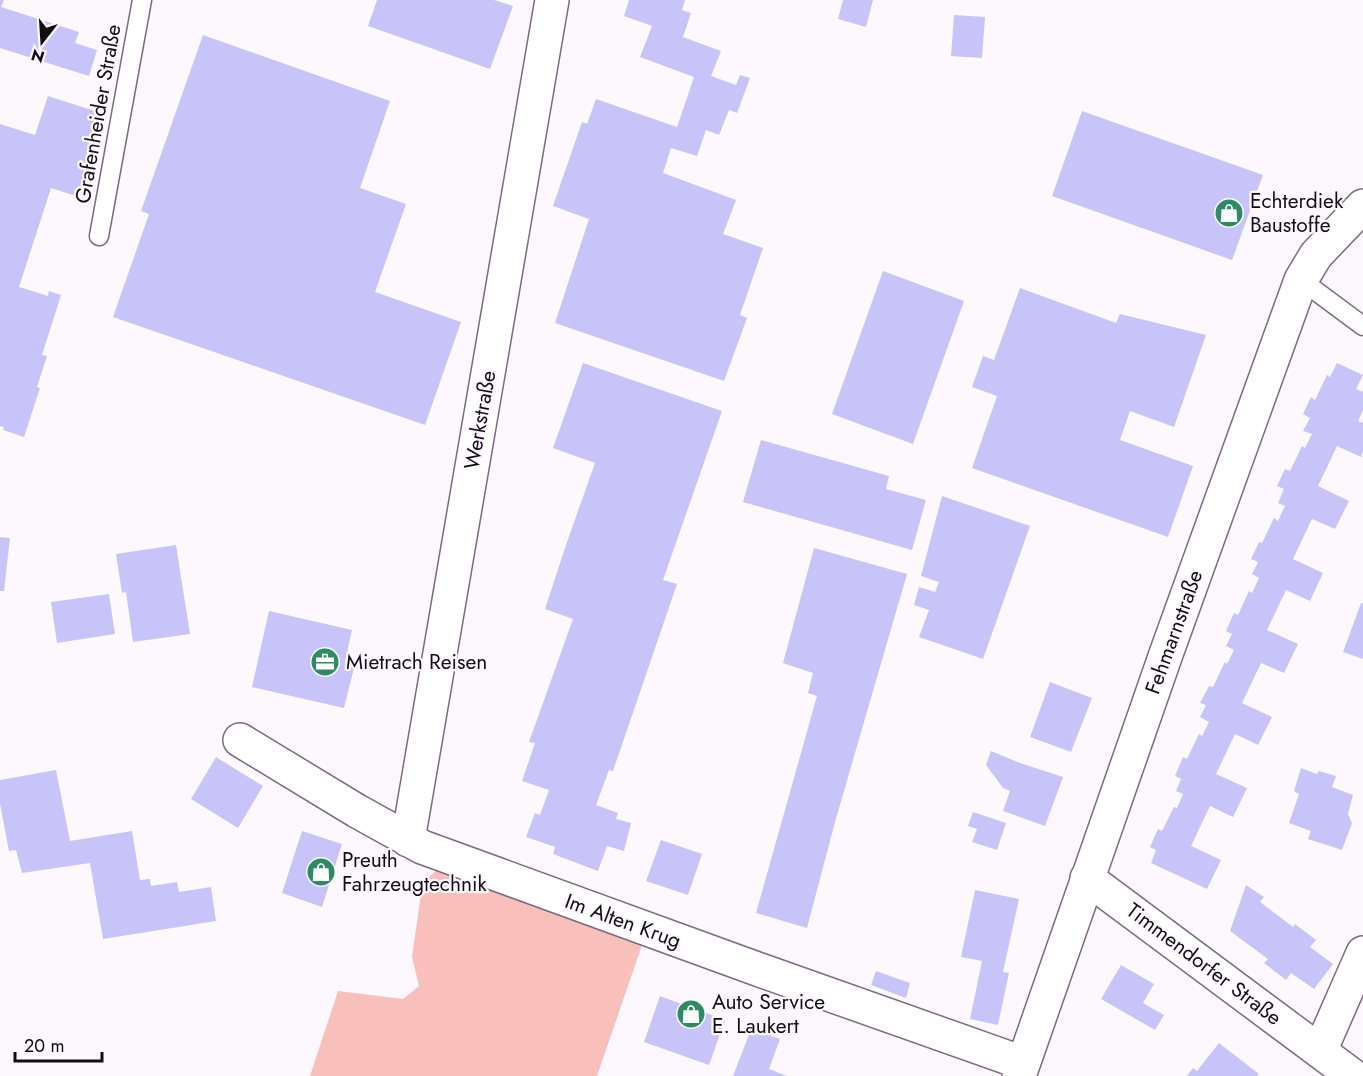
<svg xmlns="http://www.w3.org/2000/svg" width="1363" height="1076" font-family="Jost,sans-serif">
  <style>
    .green { fill: #f8bfbb }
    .building { fill: #c8c4fa }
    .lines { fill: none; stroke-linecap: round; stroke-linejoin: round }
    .service-casing { stroke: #7c6b80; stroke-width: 21 }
    .minor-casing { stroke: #7c6b80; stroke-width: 36 }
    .service { stroke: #fff; stroke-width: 18 }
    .minor { stroke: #fff; stroke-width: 33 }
    .labels { text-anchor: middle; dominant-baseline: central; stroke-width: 4.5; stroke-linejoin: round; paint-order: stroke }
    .street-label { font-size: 21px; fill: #120c14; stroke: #fcf8fd }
    .poi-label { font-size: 21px; fill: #120c14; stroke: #fcf8fd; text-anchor: start }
  </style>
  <rect width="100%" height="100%" fill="#fcf8fd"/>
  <!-- green -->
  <path class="green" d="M 438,869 L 643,942 L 597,1076 L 310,1076 L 338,991 L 403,999 L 419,986 L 412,957 L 421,894 L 427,879 Z"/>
  <!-- building -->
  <path class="building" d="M 0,0 L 4,0 L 1,7 L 79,32 L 75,43 L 97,50 L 89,76 L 0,48 Z
    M 377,0 L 494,0 L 513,6 L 490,69 L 368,26 Z
    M 629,0 L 685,0 L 682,10 L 691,13 L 683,37 L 721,51 L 711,76 L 736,85 L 740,75 L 750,78 L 737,113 L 729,110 L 719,135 L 706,130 L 697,156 L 671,148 L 663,173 L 736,200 L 723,234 L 763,248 L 740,315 L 747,318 L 724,381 L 555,323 L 589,219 L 553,206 L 582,122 L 587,124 L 596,99 L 677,127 L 694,77 L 640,57 L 652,26 L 624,16 Z
    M 843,0 L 873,0 L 866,27 L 838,19 Z
    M 954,15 L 985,17 L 982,58 L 951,56 Z
    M 203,35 L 390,101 L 360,188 L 406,204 L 375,292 L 461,322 L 425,425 L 113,317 L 149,214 L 141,211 Z
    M 48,96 L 101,113 L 92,141 L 95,142 L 83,177 L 85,177 L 79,197 L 51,188 L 19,287 L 48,296 L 49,291 L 61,295 L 42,355 L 47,356 L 37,387 L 40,388 L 24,437 L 3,430 L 4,427 L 0,426 L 0,124 L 35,135 Z
    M 1082,111 L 1263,175 L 1232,260 L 1052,196 Z
    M 883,271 L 964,301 L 913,444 L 832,414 Z
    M 1020,288 L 1116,323 L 1120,314 L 1206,335 L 1174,427 L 1130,411 L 1120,440 L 1193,466 L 1168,537 L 972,468 L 997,396 L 972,387 L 983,356 L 994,360 Z
    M 583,363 L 722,411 L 663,580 L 677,584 L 613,771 L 609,770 L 596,805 L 618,813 L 616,819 L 631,823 L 624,851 L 607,846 L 598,871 L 553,854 L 555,847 L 526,837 L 535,813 L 540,815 L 549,790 L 522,781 L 535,743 L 529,742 L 573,619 L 545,609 L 566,545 L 595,463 L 553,448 Z
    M 1337,363 L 1363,375 L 1356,389 L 1363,392 L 1363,410 L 1358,421 L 1363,423 L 1363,452 L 1361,457 L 1337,446 L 1318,486 L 1349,501 L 1335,529 L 1312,519 L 1293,559 L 1323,573 L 1310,601 L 1286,590 L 1267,630 L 1298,644 L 1284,673 L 1261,663 L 1242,703 L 1272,717 L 1258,745 L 1235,734 L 1216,774 L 1247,788 L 1233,817 L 1210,806 L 1191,846 L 1221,860 L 1207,889 L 1151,863 L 1156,850 L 1150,847 L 1158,829 L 1162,831 L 1174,807 L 1177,808 L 1183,794 L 1176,791 L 1181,779 L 1175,776 L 1183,757 L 1187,759 L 1199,734 L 1202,736 L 1209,722 L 1200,717 L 1206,705 L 1200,703 L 1209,686 L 1213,687 L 1225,662 L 1227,664 L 1234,650 L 1226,646 L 1232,634 L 1226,631 L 1234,613 L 1238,615 L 1249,591 L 1252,593 L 1259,578 L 1252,574 L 1258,562 L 1251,559 L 1259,542 L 1262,543 L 1274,518 L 1278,521 L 1285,506 L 1278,503 L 1284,489 L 1277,486 L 1285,469 L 1290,471 L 1302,446 L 1305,448 L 1312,434 L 1303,431 L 1310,418 L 1303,414 L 1311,397 L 1315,400 L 1327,375 L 1330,377 Z
    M 761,440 L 889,476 L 886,489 L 926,500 L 912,550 L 743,502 Z
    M 942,496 L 1030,526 L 983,659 L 919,637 L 929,610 L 914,605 L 919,587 L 935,592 L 939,582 L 921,576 Z
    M 0,537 L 10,538 L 4,591 L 0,591 Z
    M 176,545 L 190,634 L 133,642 L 126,592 L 122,593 L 116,554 Z
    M 814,548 L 907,574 L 835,822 L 807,928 L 756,913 L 817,696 L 808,693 L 813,673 L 783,663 Z
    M 109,594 L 115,634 L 57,643 L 51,602 Z
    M 1361,603 L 1363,603 L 1363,659 L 1343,652 Z
    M 269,611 L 352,630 L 345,662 L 355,664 L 344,708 L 252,687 Z
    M 1050,682 L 1092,698 L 1071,752 L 1030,737 Z
    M 991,751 L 1020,763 L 1063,777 L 1045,826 L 1003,811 L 1010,791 L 1003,788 L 986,765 Z
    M 216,757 L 263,786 L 238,828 L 191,799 Z
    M 1301,768 L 1317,774 L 1319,771 L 1336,776 L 1332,787 L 1353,795 L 1348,814 L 1352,823 L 1342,850 L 1308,839 L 1311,831 L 1289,823 L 1299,794 L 1294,791 Z
    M 56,770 L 70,841 L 132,831 L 140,880 L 150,879 L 151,886 L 177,882 L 179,892 L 211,887 L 216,921 L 103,939 L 90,863 L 22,873 L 16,850 L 9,851 L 0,804 L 0,780 Z
    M 973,812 L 1006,823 L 997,850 L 972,842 L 977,829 L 968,826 Z
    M 302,831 L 342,844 L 322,907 L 282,893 Z
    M 661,840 L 702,854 L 688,895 L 646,881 Z
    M 1246,885 L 1264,897 L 1260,902 L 1293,927 L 1295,924 L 1316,940 L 1310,947 L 1333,964 L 1314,989 L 1291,973 L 1286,980 L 1264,963 L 1268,959 L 1230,931 Z
    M 975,890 L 1019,899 L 1003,972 L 1009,973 L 998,1025 L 970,1019 L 982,961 L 961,957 Z
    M 1121,965 L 1154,984 L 1143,1003 L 1164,1015 L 1155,1030 L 1101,999 Z
    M 876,971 L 910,983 L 906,998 L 871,985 Z
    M 660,996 L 725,1020 L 709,1065 L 644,1042 Z
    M 753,1024 L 773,1031 L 771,1036 L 780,1039 L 769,1069 L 787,1076 L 733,1076 Z
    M 1219,1043 L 1259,1074 L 1257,1076 L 1187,1076 L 1193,1068 L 1197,1071 Z"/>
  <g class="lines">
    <!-- service casing -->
    <g class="service-casing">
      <path id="service" d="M 99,236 L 142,0
        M 1301,280 L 1363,326"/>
    </g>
    <!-- minor casing -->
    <g class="minor-casing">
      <path id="minor" d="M 240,740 L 357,811 L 422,847 L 760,970 L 1023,1063
        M 408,840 L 552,0
        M 1087,878 L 1353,1076
        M 1320,1051 L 1363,953
        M 1019,1076 L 1166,654 L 1301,280 L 1316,255 L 1363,206"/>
    </g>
    <!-- service -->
    <use href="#service" class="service"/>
    <!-- minor -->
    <use href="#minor" class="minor"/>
  </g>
  <!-- icons -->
  <defs>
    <g id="shop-disc" transform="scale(1.5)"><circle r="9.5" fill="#2d8a62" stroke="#fcf8fd"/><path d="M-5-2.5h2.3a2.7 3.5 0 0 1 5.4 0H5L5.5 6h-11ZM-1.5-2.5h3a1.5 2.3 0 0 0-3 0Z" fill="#fff"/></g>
    <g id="office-disc" transform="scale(1.5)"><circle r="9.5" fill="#2d8a62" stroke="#fcf8fd"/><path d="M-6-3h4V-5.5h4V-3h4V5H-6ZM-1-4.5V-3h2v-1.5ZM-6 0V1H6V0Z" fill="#fff"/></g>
  </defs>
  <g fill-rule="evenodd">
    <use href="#shop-disc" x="1229" y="213"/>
    <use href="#office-disc" x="325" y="662"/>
    <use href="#shop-disc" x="321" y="872"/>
    <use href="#shop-disc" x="691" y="1014"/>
  </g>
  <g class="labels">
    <!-- street labels -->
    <g class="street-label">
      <text transform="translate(98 114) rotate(-80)">Grafenheider Straße</text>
      <text transform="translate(480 420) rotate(-80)">Werkstraße</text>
      <text transform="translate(1174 632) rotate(-70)">Fehmarnstraße</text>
      <text transform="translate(623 921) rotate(20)">Im Alten Krug</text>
      <text transform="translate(1204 964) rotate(37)">Timmendorfer Straße</text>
    </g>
    <!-- poi labels -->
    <g class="poi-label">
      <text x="1250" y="201">Echterdiek<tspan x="1250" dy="24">Baustoffe</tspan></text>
      <text x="346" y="662">Mietrach Reisen</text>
      <text x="342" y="860">Preuth<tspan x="342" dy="24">Fahrzeugtechnik</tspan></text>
      <text x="712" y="1002">Auto Service<tspan x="712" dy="24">E. Laukert</tspan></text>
    </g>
  </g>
  <!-- north arrow -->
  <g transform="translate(42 42) rotate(197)" stroke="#fcf8fd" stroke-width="4.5" paint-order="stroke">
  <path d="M0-4.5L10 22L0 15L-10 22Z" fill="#120c14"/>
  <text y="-9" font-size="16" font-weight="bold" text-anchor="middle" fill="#120c14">N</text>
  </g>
  <!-- scale -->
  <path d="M15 1052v9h87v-9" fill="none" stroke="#120c14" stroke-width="3"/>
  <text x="24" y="1052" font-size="18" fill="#120c14" stroke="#fcf8fd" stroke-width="4.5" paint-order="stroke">20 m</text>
</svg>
